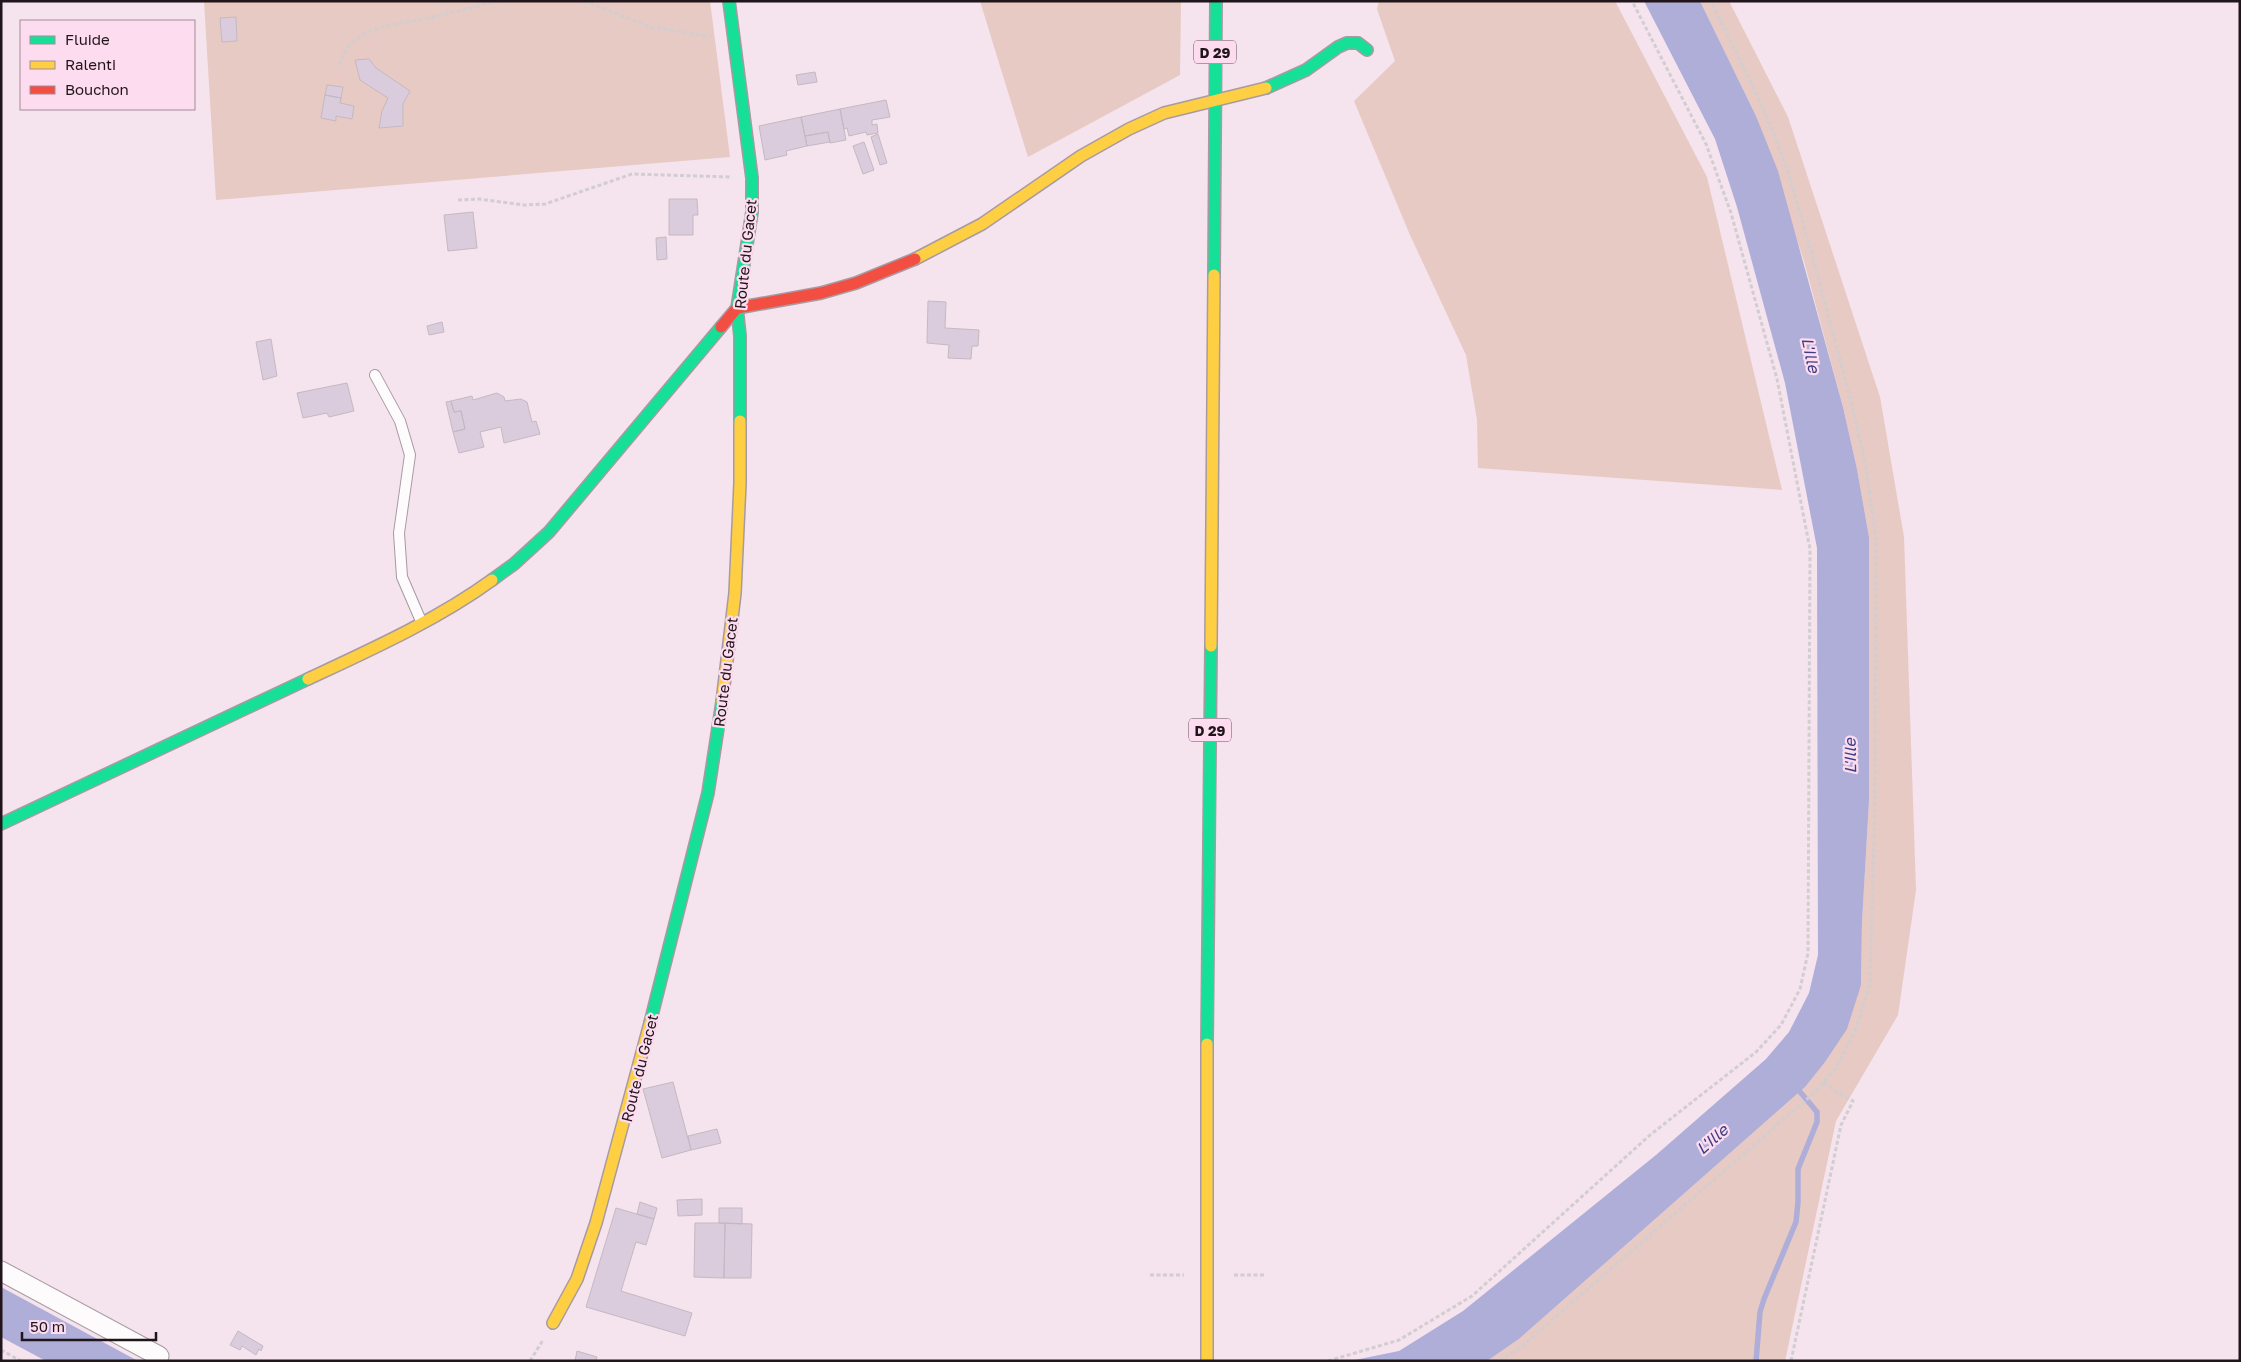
<svg xmlns="http://www.w3.org/2000/svg" width="2241" height="1362" font-family="'Golos Text',sans-serif">
  <style>
    .green { fill: #e7cac3 }
    .water { fill: #aeaed9 }
    .lines { fill: none; stroke-linecap: round; stroke-linejoin: round }
    .stream { stroke: #aeaed9; stroke-width: 5.5 }
    .building { fill: #daccdc; stroke: #c4b9c2 }
    .lane-casing { stroke: #a79aa2; stroke-width: 12 }
    .street-casing { stroke: #a79aa2; stroke-width: 21 }
    .fast-casing { stroke: #a79aa2; stroke-width: 14 }
    .slow-casing { stroke: #a79aa2; stroke-width: 14 }
    .jam-casing { stroke: #a79aa2; stroke-width: 14 }
    .path { stroke: #d2ced0; stroke-width: 3; stroke-dasharray: 4 2.5; stroke-linecap: butt }
    .lane { stroke: #fefbfc; stroke-width: 10 }
    .street { stroke: #fefbfc; stroke-width: 19 }
    .fast { stroke: #16e098; stroke-width: 11 }
    .slow { stroke: #ffcf43; stroke-width: 11 }
    .jam { stroke: #f24e42; stroke-width: 11 }
    .labels { text-anchor: middle; dominant-baseline: central; stroke-width: 4.5; stroke-linejoin: round; paint-order: stroke }
    .shield { fill: #fcdcee; stroke: #62515a; stroke-width: 1 }
    .shield-label { font-size: 14px; font-weight: bold; fill: #20151b }
    .street-label { font-size: 15px; fill: #20151b; stroke: #fcdcee }
    .water-label { font-size: 16px; font-style: italic; fill: #3a3d83; stroke: #fcdcee }
  </style>
  <rect width="100%" height="100%" fill="#f5e3ed"/>
  <!-- green -->
  <path class="green" d="M 204,1 L 710,1 L 730,157 L 216,200 Z
    M 980,1 L 1181,1 L 1180,75 L 1028,157 Z
    M 1379,1 L 1615,1 L 1707,177 L 1782,490 L 1478,468 L 1477,420 L 1466,355 L 1410,235 L 1354,101 L 1395,61 L 1377,9 Z
    M 1700,1 L 1729,1 L 1788,117 L 1880,397 L 1904,537 L 1916,890 L 1898,1015 L 1836,1121 L 1785,1361 L 1487,1361 L 1519,1339 L 1805,1087 L 1861,985 L 1862,922 L 1869,801 L 1869,537 L 1857,469 L 1843,407 L 1804,261 L 1756,116 Z"/>
  <!-- water -->
  <path class="water" d="M 1644,1 L 1700,1 L 1756,116 L 1778,171 L 1843,407 L 1857,469 L 1869,537 L 1869,801 L 1862,922 L 1861,985 L 1847,1029 L 1825,1062 L 1805,1087 L 1519,1339 L 1487,1361 L 1350,1361 L 1399,1351 L 1463,1311 L 1656,1155 L 1766,1059 L 1789,1032 L 1809,993 L 1818,955 L 1817,548 L 1785,383 L 1737,207 L 1715,139 Z
    M 1,1287 L 138,1361 L 46,1361 L 1,1337 Z"/>
  <g class="lines">
    <!-- stream -->
    <path class="stream" d="M 1756,1361 L 1760,1312 L 1764,1299 L 1796,1222 L 1798,1202 L 1798,1169 L 1817,1122 L 1817,1112 L 1796,1087"/>
  </g>
  <!-- building -->
  <path class="building" d="M 236,17 L 237,41 L 222,42 L 220,18 Z
    M 369,59 L 376,68 L 410,91 L 403,104 L 403,126 L 379,128 L 382,111 L 388,98 L 360,80 L 355,60 Z
    M 815,72 L 817,82 L 798,85 L 796,75 Z
    M 327,85 L 343,87 L 341,98 L 325,95 Z
    M 325,95 L 341,98 L 340,103 L 354,106 L 352,119 L 336,116 L 336,121 L 321,118 Z
    M 886,100 L 890,117 L 872,120 L 872,125 L 877,124 L 878,133 L 867,135 L 866,132 L 849,136 L 847,128 L 844,129 L 840,109 Z
    M 840,109 L 846,140 L 830,143 L 828,132 L 805,136 L 801,117 Z
    M 801,117 L 807,146 L 786,151 L 787,155 L 765,160 L 759,126 Z
    M 828,132 L 830,142 L 807,146 L 805,136 Z
    M 878,134 L 887,163 L 880,165 L 871,137 Z
    M 864,142 L 874,170 L 863,174 L 853,146 Z
    M 669,199 L 697,199 L 698,215 L 693,215 L 693,235 L 669,235 Z
    M 473,212 L 477,248 L 448,251 L 444,215 Z
    M 666,237 L 667,259 L 657,260 L 656,238 Z
    M 928,301 L 946,302 L 945,328 L 979,330 L 978,346 L 972,346 L 971,359 L 948,358 L 949,345 L 927,343 Z
    M 442,322 L 444,332 L 429,335 L 427,326 Z
    M 271,339 L 277,376 L 263,380 L 256,342 Z
    M 347,383 L 354,411 L 329,417 L 327,413 L 303,418 L 297,393 Z
    M 497,393 L 504,397 L 505,401 L 521,399 L 527,402 L 532,422 L 536,421 L 540,434 L 504,443 L 501,427 L 480,432 L 484,447 L 459,453 L 453,432 L 465,429 L 461,411 L 454,412 L 451,401 L 472,396 L 473,400 Z
    M 451,401 L 454,412 L 461,411 L 465,429 L 453,432 L 446,402 Z
    M 673,1082 L 691,1150 L 662,1158 L 643,1089 Z
    M 717,1129 L 721,1143 L 691,1150 L 688,1136 Z
    M 702,1199 L 702,1215 L 678,1216 L 677,1200 Z
    M 640,1202 L 657,1208 L 654,1219 L 637,1214 Z
    M 616,1208 L 654,1219 L 646,1245 L 636,1242 L 621,1291 L 692,1313 L 685,1336 L 586,1307 Z
    M 719,1208 L 742,1208 L 742,1224 L 719,1223 Z
    M 695,1223 L 725,1223 L 724,1278 L 694,1277 Z
    M 725,1223 L 752,1224 L 751,1278 L 724,1278 Z
    M 238,1331 L 263,1346 L 261,1351 L 259,1349 L 256,1355 L 242,1346 L 240,1350 L 230,1345 Z
    M 577,1351 L 597,1357 L 596,1361 L 575,1361 Z"/>
  <g class="lines">
    <!-- lane casing -->
    <g class="lane-casing">
      <path id="lane" d="M 375,375 L 400,421 L 410,455 L 399,533 L 402,577 L 421,621"/>
    </g>
    <!-- street casing -->
    <g class="street-casing">
      <path id="street" d="M 1,1271 L 159,1356"/>
    </g>
    <!-- fast casing -->
    <g class="fast-casing">
      <path id="fast" d="M 729,1 L 752,178 L 752,212 L 737,308 L 740,336 L 740,421
        M 1266,88 L 1306,70 L 1338,47 L 1347,43 L 1358,43 L 1367,50
        M 1214,275 L 1216,1
        M 492,580 L 514,564 L 549,532 L 721,327
        M 1,824 L 308,679
        M 650,1023 L 708,793 L 722,702
        M 1207,1044 L 1211,646"/>
    </g>
    <!-- slow casing -->
    <g class="slow-casing">
      <path id="slow" d="M 915,259 L 982,224 L 1081,156 L 1129,129 L 1164,113 L 1266,88
        M 1211,646 L 1214,275
        M 308,679 C 370,650 437,620 492,580
        M 722,702 L 735,593 L 740,483 L 740,421
        M 553,1323 L 577,1279 L 596,1223 L 650,1023
        M 1207,1361 L 1207,1044"/>
    </g>
    <!-- jam casing -->
    <g class="jam-casing">
      <path id="jam" d="M 721,327 L 737,308 L 821,293 L 856,283 L 915,259"/>
    </g>
    <!-- path -->
    <path class="path" d="M 584,1 L 650,27 L 714,37
      M 339,65 C 352,24 394,26 429,18 C 452,13 474,7 497,1
      M 458,200 L 479,199 L 524,205 L 545,204 L 632,174 L 731,177
      M 1150,1275 L 1184,1275
      M 1234,1275 L 1266,1275
      M 1,1350 L 21,1361
      M 530,1361 L 543,1340
      M 1328,1361 L 1399,1340 L 1472,1296 L 1650,1135 L 1756,1052 L 1781,1025 L 1800,989 L 1808,953 L 1810,549 L 1777,379 L 1731,213 L 1706,144 L 1632,1
      M 1500,1361 L 1522,1346 L 1814,1093 L 1836,1068 L 1855,1031 L 1870,984 L 1875,801 L 1876,540 L 1866,467 L 1852,405 L 1813,258 L 1787,168 L 1765,112 L 1711,1
      M 1791,1361 L 1841,1125 L 1853,1101 L 1836,1092 L 1824,1082"/>
    <!-- lane -->
    <use href="#lane" class="lane"/>
    <!-- street -->
    <use href="#street" class="street"/>
    <!-- fast -->
    <use href="#fast" class="fast"/>
    <!-- slow -->
    <use href="#slow" class="slow"/>
    <!-- jam -->
    <use href="#jam" class="jam"/>
  </g>
  <g class="labels">
    <!-- shield labels -->
    <g class="shield">
      <rect x="1194" y="40.5" width="42" height="23" rx="4"/>
      <rect x="1189" y="718.5" width="42" height="23" rx="4"/>
    </g>
    <g class="shield-label">
      <text x="1215" y="52">D 29</text>
      <text x="1210" y="730">D 29</text>
    </g>
    <!-- street labels -->
    <g class="street-label">
      <text transform="translate(745 254) rotate(-84)">Route du Gacet</text>
      <text transform="translate(725 672) rotate(-83)">Route du Gacet</text>
      <text transform="translate(639 1068) rotate(-76)">Route du Gacet</text>
    </g>
    <!-- water labels -->
    <g class="water-label">
      <text transform="translate(1811 355) rotate(78)">L'Ille</text>
      <text transform="translate(1850 756) rotate(-91)">L'Ille</text>
      <text transform="translate(1712 1139) rotate(-41)">L'Ille</text>
    </g>
  </g>
  <!-- border -->
  <rect width="2241" height="1362" fill="none" stroke="#20151b" stroke-width="5"/>
  <!-- legend -->
  <rect x="20" y="20" width="175" height="90" fill="#fcdcee" stroke="#a48c9a"/>
  <rect x="30" y="36" width="25" height="8" fill="#16e098" stroke="#a48c9a"/>
  <text x="65" y="45" font-size="15" fill="#20151b">Fluide</text>
  <rect x="30" y="61" width="25" height="8" fill="#ffcf43" stroke="#a48c9a"/>
  <text x="65" y="70" font-size="15" fill="#20151b">Ralenti</text>
  <rect x="30" y="86" width="25" height="8" fill="#f24e42" stroke="#a48c9a"/>
  <text x="65" y="95" font-size="15" fill="#20151b">Bouchon</text>
  <!-- scale -->
  <path d="M22 1332v8h134v-8" fill="none" stroke="#20151b" stroke-width="2.5"/>
  <text x="30" y="1332" font-size="15" fill="#20151b" stroke="#fcdcee" stroke-width="4" paint-order="stroke">50 m</text>
</svg>
